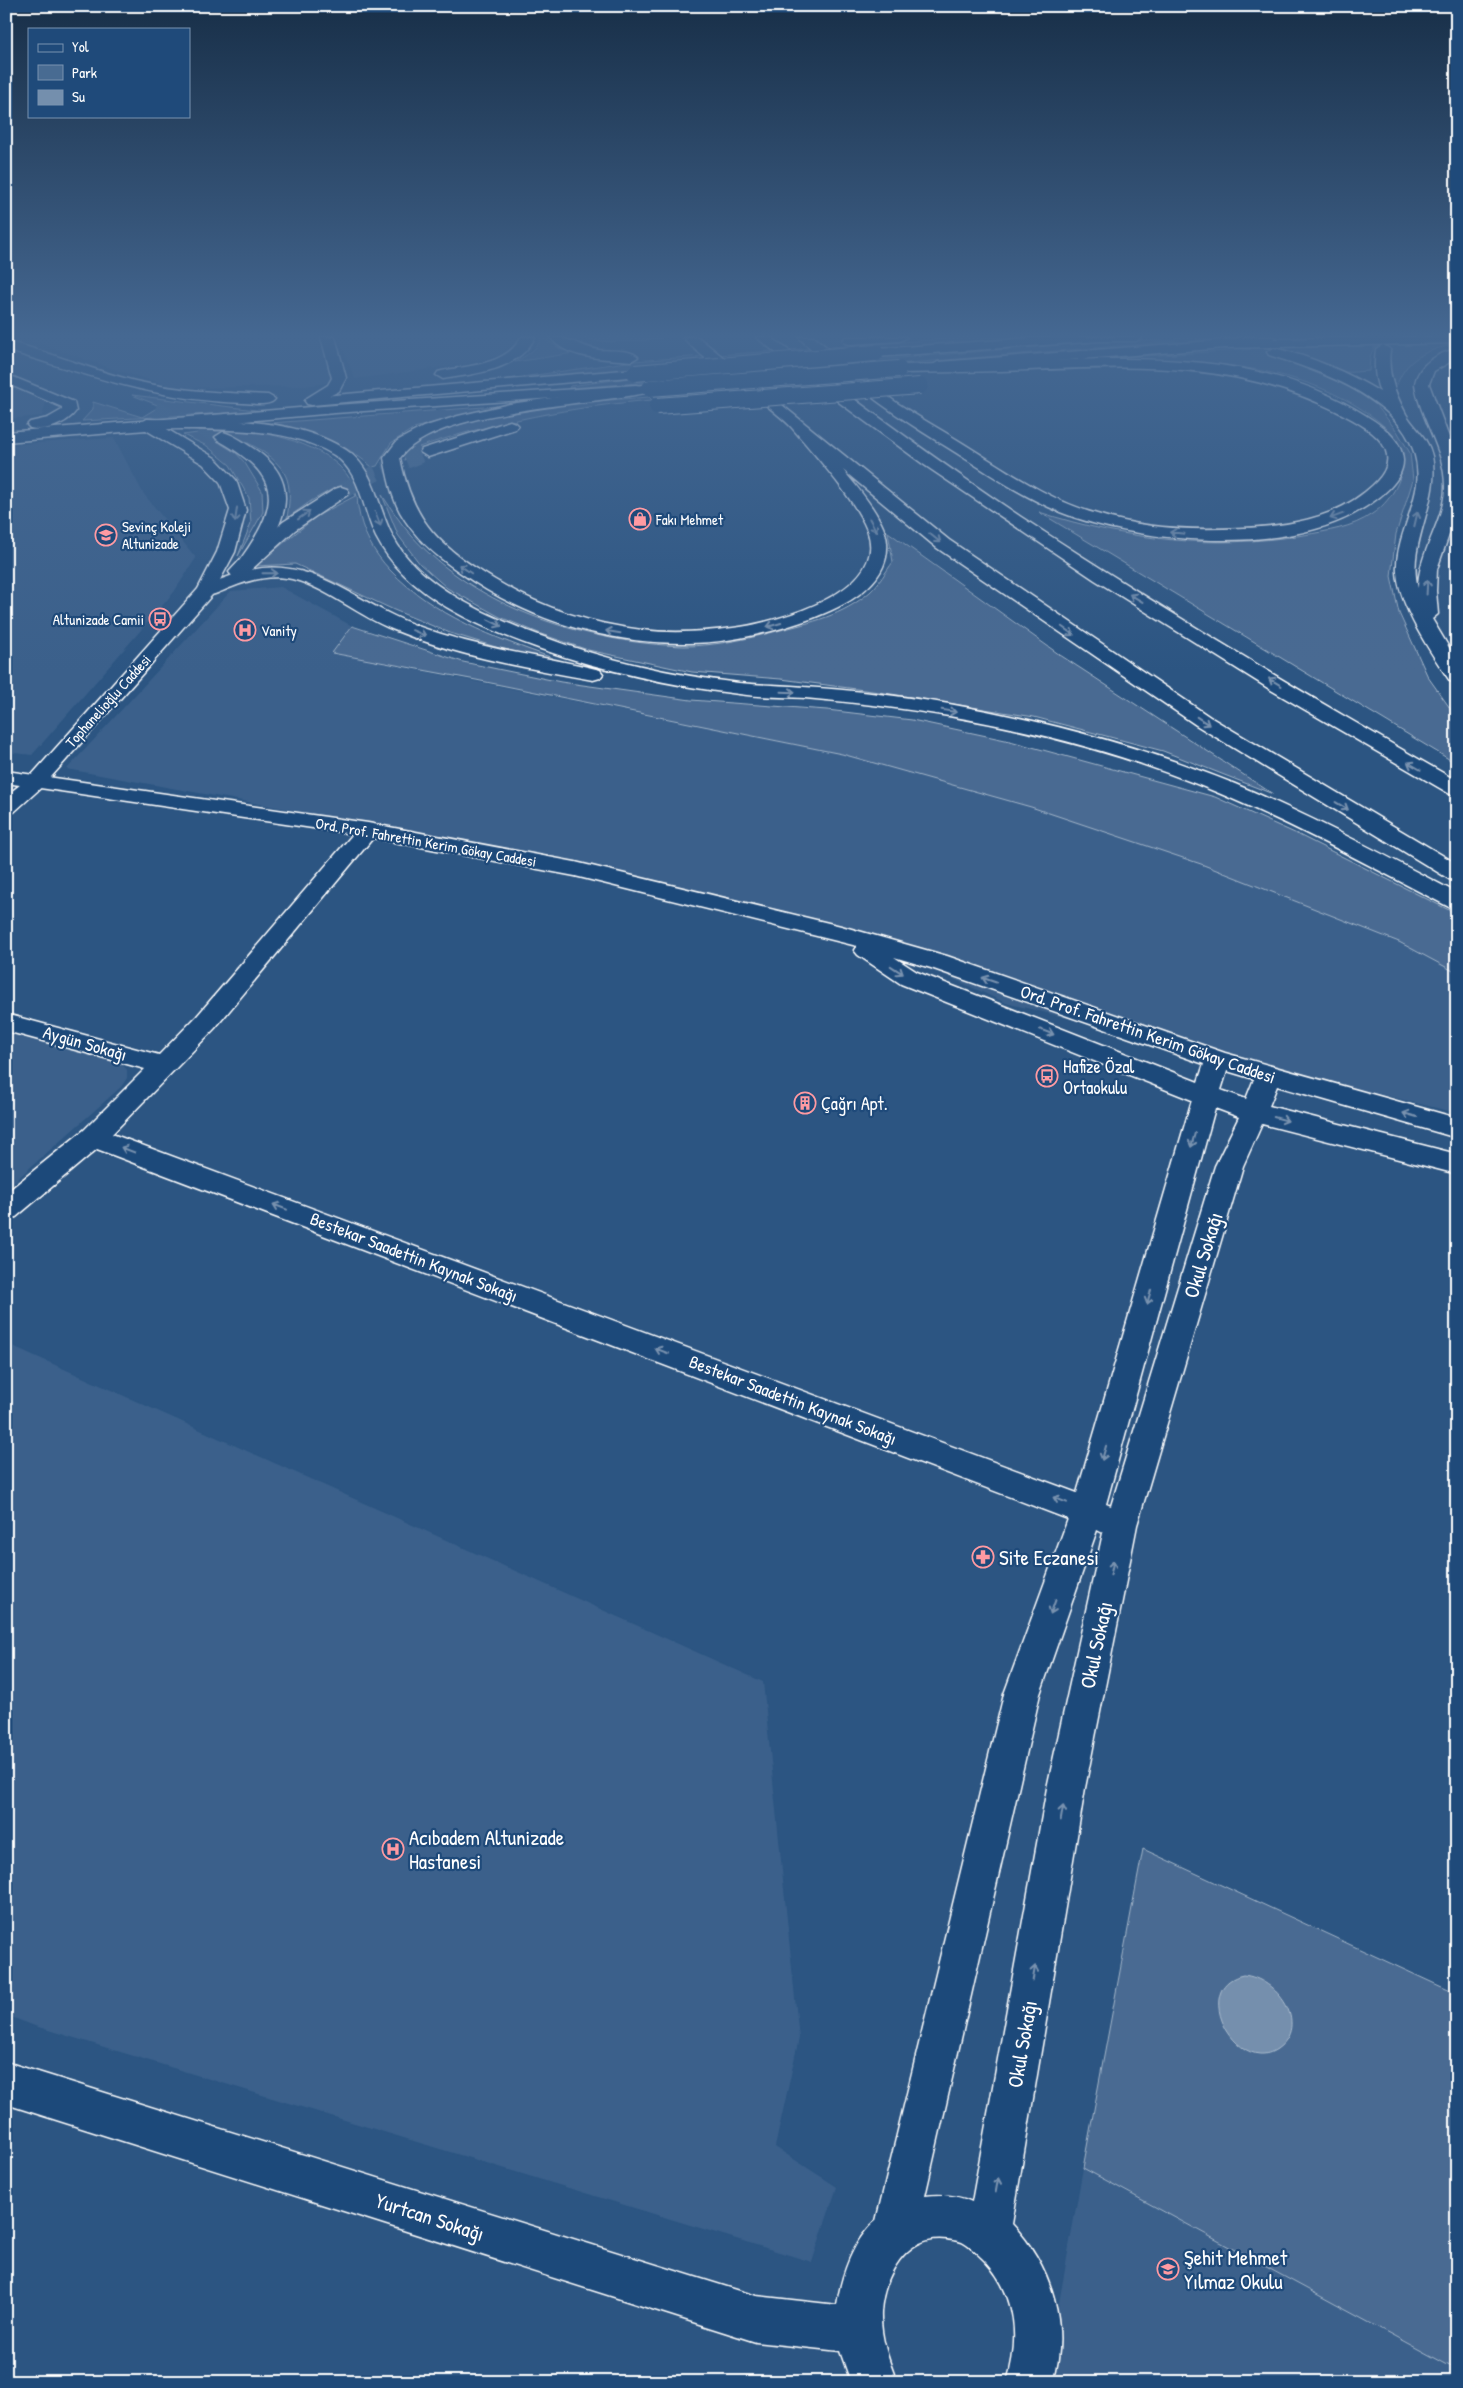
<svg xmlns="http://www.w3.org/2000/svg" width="1463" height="2388" font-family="'Patrick Hand',sans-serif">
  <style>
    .built { fill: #3b618b }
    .green { fill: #486b92; stroke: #a4b5c8 }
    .water { fill: #748fad; stroke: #acbcce }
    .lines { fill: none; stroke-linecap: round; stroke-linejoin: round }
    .major-tunnel { stroke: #4c6e95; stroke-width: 16; stroke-dasharray: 16 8; stroke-linecap: butt }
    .highway-tunnel { stroke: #4c6e95; stroke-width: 16; stroke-dasharray: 16 8; stroke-linecap: butt }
    .minor-casing { stroke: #fff; stroke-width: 3 }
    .major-casing { stroke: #fff; stroke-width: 3 }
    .highway-casing { stroke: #fff; stroke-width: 3 }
    .minor { fill: #1f4a7a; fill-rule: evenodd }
    .major { fill: #1f4a7a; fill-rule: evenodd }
    .highway { fill: #1f4a7a; fill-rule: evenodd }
    .major-bridge-casing { stroke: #fff; stroke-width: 18; stroke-linecap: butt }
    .highway-bridge-casing { stroke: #fff; stroke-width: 18; stroke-linecap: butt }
    .major-bridge { stroke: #1f4a7a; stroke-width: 16 }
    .highway-bridge { stroke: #1f4a7a; stroke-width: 16 }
    .oneway { stroke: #7992af }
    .labels { text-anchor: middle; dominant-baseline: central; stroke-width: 4.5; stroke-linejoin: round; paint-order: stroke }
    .far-poi-label { font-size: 15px; fill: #fff; stroke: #1f4a7a; text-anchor: start }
    .far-street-label { font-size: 15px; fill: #fff; stroke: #1f4a7a }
    .street-label { font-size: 18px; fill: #fff; stroke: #1f4a7a }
    .poi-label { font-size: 18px; fill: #fff; stroke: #1f4a7a; text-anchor: start }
    .near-street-label { font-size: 21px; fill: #fff; stroke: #1f4a7a }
    .near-poi-label { font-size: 21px; fill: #fff; stroke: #1f4a7a; text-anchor: start }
  </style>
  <rect width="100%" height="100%" fill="#2c5582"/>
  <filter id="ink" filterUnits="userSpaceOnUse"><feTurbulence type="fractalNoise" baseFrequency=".02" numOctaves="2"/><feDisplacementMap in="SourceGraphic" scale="10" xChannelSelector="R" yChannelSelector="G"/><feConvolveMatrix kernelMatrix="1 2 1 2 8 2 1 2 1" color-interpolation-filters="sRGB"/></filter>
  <g filter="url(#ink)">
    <!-- built -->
    <path class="built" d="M 21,337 L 316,337 L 333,378 L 327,383 L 305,386 L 178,388 L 119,371 Z
      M 338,337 L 512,337 L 515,342 L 500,355 L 466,364 L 355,379 Z
      M 6,385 L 47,399 L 42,416 L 6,419 Z
      M 114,438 L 143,493 L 196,558 L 174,592 L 32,755 L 6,752 L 6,445 Z
      M 281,587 L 352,626 L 332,653 L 842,754 L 1031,807 L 1201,864 L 1399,942 L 1457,973 L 1457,1113 L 1006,1003 L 862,937 L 605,867 L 67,769 L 231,591 Z
      M 6,1029 L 110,1060 L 123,1065 L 127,1070 L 127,1078 L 121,1087 L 6,1189 Z
      M 6,1343 L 763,1682 L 799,2038 L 775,2147 L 837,2187 L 812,2262 L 35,2026 L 6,2015 Z
      M 1083,2168 L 1457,2370 L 1457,2382 L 1045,2382 Z"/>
    <!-- green -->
    <path class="green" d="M 542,337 L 562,350 L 574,353 L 515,362 C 527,355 537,350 542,337 Z
      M 577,337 L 660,337 L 662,338 C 633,341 606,345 577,337 Z
      M 971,337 L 1044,337 L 661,366 L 459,386 L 634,361 Z
      M 1175,337 L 1229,337 L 872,366 L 863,361 L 1098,342 L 1175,340 Z
      M 1457,342 L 1457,344 C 1425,350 1405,358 1395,390 C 1385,374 1387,366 1392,349 L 1374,347 L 1370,357 L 1369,371 C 1361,371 1353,373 1345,372 C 1323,369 1290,344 1267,355 L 1303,366 L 1344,383 L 1376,405 L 1397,431 L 1410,453 L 1413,480 L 1396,534 L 1391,576 L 1399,613 L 1428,677 L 1457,718 L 1457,764 L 1039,512 C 1127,540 1212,550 1304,535 C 1327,531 1352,528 1372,514 C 1390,502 1402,482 1403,461 C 1404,445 1389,430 1378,421 C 1305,363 1202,361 1114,358 L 1306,346 Z
      M 690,373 L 694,379 L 569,388 L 570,386 L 636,377 Z
      M 132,395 L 264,411 L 82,421 L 93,409 L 93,402 L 142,417 L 160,406 Z
      M 649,397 L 652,400 C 572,407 496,421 419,447 L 425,451 L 404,460 L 407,448 C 474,408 572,403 649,397 Z
      M 497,406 L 414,428 L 391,443 L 377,466 L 372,467 C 339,439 313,433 271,423 Z
      M 245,430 C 283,435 347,451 357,496 C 358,499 357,503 358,507 C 362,532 373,552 390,570 C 434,616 495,638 553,658 L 550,660 L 499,648 L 450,633 L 394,610 L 295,564 L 255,566 L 317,516 L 357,495 L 338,486 L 311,501 L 287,518 C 289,505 291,492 287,479 C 280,458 248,441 229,435 L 215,440 L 236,453 L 245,463 L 262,491 L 263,512 L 238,556 L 251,523 L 249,498 L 230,465 L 207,446 L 183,435 L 212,431 Z
      M 382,495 C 391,508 400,523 411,535 C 477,609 587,643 684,646 C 714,646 748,639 777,631 C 812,622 842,616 870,592 C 879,584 886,571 893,562 L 888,532 L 1060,655 L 1273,794 L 1163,751 L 1034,717 L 879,692 L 781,679 L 692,672 L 588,650 L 541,634 L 500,617 L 447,588 L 420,564 L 398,535 Z
      M 352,626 L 463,662 L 561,682 L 691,700 L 827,710 L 912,720 L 1010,741 L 1215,797 L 1297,834 L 1457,914 L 1457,973 L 1399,942 L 1201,864 L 1031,807 L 842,754 L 476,680 L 332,653 Z
      M 1143,1849 L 1457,1994 L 1457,2370 L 1083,2168 Z"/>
    <!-- water -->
    <path class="water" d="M 1243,1975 C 1277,1978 1311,2025 1277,2049 C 1238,2076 1188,1987 1243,1975 Z"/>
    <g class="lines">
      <!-- major-tunnel -->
      <path class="major-tunnel" d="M 155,409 L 223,437"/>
      <!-- highway-tunnel -->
      <path class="highway-tunnel" d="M 1180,337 L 1227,342 L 1274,352
        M 341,492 L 376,473 L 428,452"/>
      <!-- minor casing -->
      <g class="minor-casing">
        <path id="minor" d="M 321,337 L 335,337 L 346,378 L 339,391 L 312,405 L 307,404 L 305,401 L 307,398 L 328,385 L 332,378 Z
          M 6,771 L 368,823 L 575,862 L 841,926 L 947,956 L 1225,1053 L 1457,1118 L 1457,1138 L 1277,1086 L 1269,1106 L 1457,1154 L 1457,1174 L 1262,1124 L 1243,1166 L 1137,1525 L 1085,1788 L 1012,2224 C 1052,2266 1070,2326 1053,2382 L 1007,2382 C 1020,2339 1017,2295 985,2261 C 978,2254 970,2246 962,2242 C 957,2240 951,2240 947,2239 C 906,2233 883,2277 881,2312 C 880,2336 888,2359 897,2382 L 851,2382 L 840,2351 L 756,2342 L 6,2104 L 6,2062 L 756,2296 L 837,2305 C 841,2277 853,2240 876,2221 L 1004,1694 L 1068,1519 L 97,1149 L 16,1217 L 6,1220 L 6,1193 L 84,1130 L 145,1069 L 6,1031 L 6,1014 L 159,1055 L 197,1016 L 353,834 L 6,783 ZM 373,838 L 575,876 L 857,946 L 854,950 L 858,955 L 901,984 L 1192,1100 L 1077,1493 L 112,1134 L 215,1028 ZM 894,957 L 931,968 L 1204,1064 L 1198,1082 L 917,972 ZM 1227,1071 L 1254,1079 L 1246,1099 L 1221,1090 ZM 1215,1108 L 1239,1117 L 1215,1166 L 1111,1506 L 1106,1504 ZM 1097,1530 L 1103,1533 L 1047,1788 L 972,2202 C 956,2195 942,2194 925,2196 L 1040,1694 Z"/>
      </g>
      <!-- major casing -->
      <g class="major-casing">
        <path id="major" d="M 1372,337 L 1457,337 L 1457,343 L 1225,348 L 938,370 L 931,366 L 938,362 L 1225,340 Z
          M 6,341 C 50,352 91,370 135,381 C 178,391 223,393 268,395 L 275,399 C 270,407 252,403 243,403 C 156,400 88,375 6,350 Z
          M 6,374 L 74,402 L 76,411 C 67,424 45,432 30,428 L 27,425 L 30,422 L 48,418 L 62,410 L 62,407 L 6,383 Z
          M 636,385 L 641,386 L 643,389 L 641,392 L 335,413 L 165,428 L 215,458 L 236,480 L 246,510 L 235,552 L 212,595 L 44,785 L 14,812 L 6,813 L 6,796 L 30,777 L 198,589 L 217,552 L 230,510 L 220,482 L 203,464 L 146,430 L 6,442 L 6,432 L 335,405 Z
          M 223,432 C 235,435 246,444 257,451 C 307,486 281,532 250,570 C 244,576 240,578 232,576 L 229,572 C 233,567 238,563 242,557 C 282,501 280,475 218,440 L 215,437 Z"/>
      </g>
      <!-- highway casing -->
      <g class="highway-casing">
        <path id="highway" d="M 521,337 L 535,337 C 518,371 477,373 443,379 L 436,375 L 438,372 C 466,365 506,367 521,337 Z
          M 550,337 C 567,336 581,347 599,350 C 610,351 631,349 638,357 L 631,361 C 605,358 567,360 550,337 Z
          M 683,337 L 698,337 L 949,540 L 1210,717 L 1457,864 L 1457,881 L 1449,879 L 1196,725 L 937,548 L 843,470 C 857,487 886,520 887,543 C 890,584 845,606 813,618 C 773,632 730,643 688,643 C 605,644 525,619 458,571 C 435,555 414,537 400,512 C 391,495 388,477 384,458 L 397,441 L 423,427 L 458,416 L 510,404 L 650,384 L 655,385 L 657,388 L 655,391 C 595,406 436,407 400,458 C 413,523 440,547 495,580 C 540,607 589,624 642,630 C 672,634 703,632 733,628 C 775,623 891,592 867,530 C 855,499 815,455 793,429 C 780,414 749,393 733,379 C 717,366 696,353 683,337 Z
          M 756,337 L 771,337 C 853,399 936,460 1021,517 C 1163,610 1309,697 1457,781 L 1457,796 L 1450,794 L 1271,690 L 1095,580 L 923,464 L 840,403 Z
          M 799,337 L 814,337 C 842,359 868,383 897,403 C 921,419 947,433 972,449 C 1012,474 1051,501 1097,514 C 1144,529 1194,531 1243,528 C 1286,526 1330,520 1365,492 C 1380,480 1396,464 1382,443 C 1371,428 1350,418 1334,410 C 1235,361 1135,366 1028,370 C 985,372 942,372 899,373 L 892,369 L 899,365 C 940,364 981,363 1023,362 C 1137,357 1264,351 1365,415 C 1381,425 1402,439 1403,460 C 1404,483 1372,504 1355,513 C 1282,555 1136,543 1060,512 C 1016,494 977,465 937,441 C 900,418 865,394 832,365 C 821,356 808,348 799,337 Z
          M 845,337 L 907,337 L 900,341 L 850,344 L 845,343 L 843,340 Z
          M 1045,337 L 1143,337 L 1136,341 L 1099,341 L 876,357 L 869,353 L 876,349 Z
          M 1245,337 L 1276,337 L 1269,341 L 1225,348 L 1218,344 L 1220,341 Z
          M 1383,345 L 1390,349 C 1387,374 1395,393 1406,414 C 1414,428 1428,437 1432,456 C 1441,502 1406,543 1418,588 C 1419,551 1444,522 1445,488 C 1446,450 1420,420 1415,384 C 1418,364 1438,353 1457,349 L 1457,358 L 1434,371 L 1429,384 L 1457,459 L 1457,512 L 1437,569 L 1436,591 L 1438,614 L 1432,619 L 1457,661 L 1457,683 L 1450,681 C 1431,653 1399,606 1397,572 C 1395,542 1413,514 1417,484 C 1426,407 1327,373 1269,355 L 1267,352 L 1274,348 C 1312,357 1347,372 1380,392 C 1374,378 1374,364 1376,349 Z
          M 635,369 L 640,370 L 642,373 L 640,376 L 312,405 L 305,401 L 312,397 Z
          M 147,419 C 209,421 291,414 346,450 C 376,470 377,507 393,537 C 419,587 492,618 541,636 C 604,660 673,675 739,683 C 761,685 783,685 804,687 C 853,690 901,696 949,704 C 1046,721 1143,747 1235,784 C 1311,816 1384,855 1457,893 L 1457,909 L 1449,907 C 1374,868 1299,827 1221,794 C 1134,757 1042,732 949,716 C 901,708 853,702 805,698 C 783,697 761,697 739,694 C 673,686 604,671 541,649 C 481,628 407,597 376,537 C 362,509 362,474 334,455 C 293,429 239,430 192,429 C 176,429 158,430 142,427 L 139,424 Z
          M 510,421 L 515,423 L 518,426 L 515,429 L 428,457 L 420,452 L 422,449 Z
          M 341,487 L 347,489 L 349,492 L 347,495 L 295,530 L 251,570 C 302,558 345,591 388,613 C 407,623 428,630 448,636 C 498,652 549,657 600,670 L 603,674 L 600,678 L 593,680 C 524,668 452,655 387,627 C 355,613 326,588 292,579 C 272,574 250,580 232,587 C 221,591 211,598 200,595 L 197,591 L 200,587 L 236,574 L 232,570 L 235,566 L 283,522 L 335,489 Z"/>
      </g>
      <!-- minor -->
      <use href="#minor" class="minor"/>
      <!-- major -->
      <use href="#major" class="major"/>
      <!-- highway -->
      <use href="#highway" class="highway"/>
      <!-- major-bridge casing -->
      <g class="major-bridge-casing">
        <path id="major-bridge" d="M 650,388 L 899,369"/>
      </g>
      <!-- highway-bridge casing -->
      <g class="highway-bridge-casing">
        <path id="highway-bridge" d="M 635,373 L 876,353
          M 657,406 L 920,386"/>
      </g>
      <!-- major-bridge -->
      <use href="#major-bridge" class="major-bridge"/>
      <!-- highway-bridge -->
      <use href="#highway-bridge" class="highway-bridge"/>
    </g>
    <!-- one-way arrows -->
    <defs><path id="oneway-shaft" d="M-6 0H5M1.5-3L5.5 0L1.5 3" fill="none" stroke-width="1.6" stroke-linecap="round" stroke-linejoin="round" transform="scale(1.25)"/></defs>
    <g class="oneway">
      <use href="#oneway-shaft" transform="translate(236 515) rotate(98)"/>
      <use href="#oneway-shaft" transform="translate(304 515) rotate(-36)"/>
      <use href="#oneway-shaft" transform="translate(1337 516) rotate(160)"/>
      <use href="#oneway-shaft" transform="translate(378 519) rotate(69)"/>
      <use href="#oneway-shaft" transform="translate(1416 519) rotate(-77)"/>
      <use href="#oneway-shaft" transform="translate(873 525) rotate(61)"/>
      <use href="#oneway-shaft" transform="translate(1177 533) rotate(-174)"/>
      <use href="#oneway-shaft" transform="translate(935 538) rotate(39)"/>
      <use href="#oneway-shaft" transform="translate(465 569) rotate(-145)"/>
      <use href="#oneway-shaft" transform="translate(270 573) rotate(-1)"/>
      <use href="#oneway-shaft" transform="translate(1427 587) rotate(-87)"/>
      <use href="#oneway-shaft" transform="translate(1136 598) rotate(-149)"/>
      <use href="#oneway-shaft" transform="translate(495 623) rotate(26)"/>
      <use href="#oneway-shaft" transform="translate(774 625) rotate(164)"/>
      <use href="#oneway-shaft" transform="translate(1068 631) rotate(35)"/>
      <use href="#oneway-shaft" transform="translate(613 632) rotate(-171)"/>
      <use href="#oneway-shaft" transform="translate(419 633) rotate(22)"/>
      <use href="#oneway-shaft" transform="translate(1275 682) rotate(-149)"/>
      <use href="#oneway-shaft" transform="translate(788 692) rotate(2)"/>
      <use href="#oneway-shaft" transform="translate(949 711) rotate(10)"/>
      <use href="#oneway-shaft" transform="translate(1203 721) rotate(33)"/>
      <use href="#oneway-shaft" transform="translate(1414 766) rotate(-150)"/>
      <use href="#oneway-shaft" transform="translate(1342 806) rotate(31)"/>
      <use href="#oneway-shaft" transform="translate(897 970) rotate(33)"/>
      <use href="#oneway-shaft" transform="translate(989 980) rotate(-161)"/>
      <use href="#oneway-shaft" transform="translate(1047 1032) rotate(21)"/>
      <use href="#oneway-shaft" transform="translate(1410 1115) rotate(-164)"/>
      <use href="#oneway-shaft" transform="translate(1281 1119) rotate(15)"/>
      <use href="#oneway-shaft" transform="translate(1193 1140) rotate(106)"/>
      <use href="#oneway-shaft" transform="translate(128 1150) rotate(-159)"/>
      <use href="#oneway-shaft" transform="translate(280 1207) rotate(-159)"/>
      <use href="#oneway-shaft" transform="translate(1149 1297) rotate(106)"/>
      <use href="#oneway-shaft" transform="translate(662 1351) rotate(-159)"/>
      <use href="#oneway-shaft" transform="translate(1104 1453) rotate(106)"/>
      <use href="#oneway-shaft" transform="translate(1060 1500) rotate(-159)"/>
      <use href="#oneway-shaft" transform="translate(1112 1568) rotate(-78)"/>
      <use href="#oneway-shaft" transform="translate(1053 1607) rotate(110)"/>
      <use href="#oneway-shaft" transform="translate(1062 1813) rotate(-80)"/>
      <use href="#oneway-shaft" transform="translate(1034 1973) rotate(-80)"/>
      <use href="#oneway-shaft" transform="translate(997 2185) rotate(-80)"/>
    </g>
  </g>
  <!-- sky -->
  <linearGradient id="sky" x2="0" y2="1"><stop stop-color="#182f48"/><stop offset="0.5" stop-color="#456892"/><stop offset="1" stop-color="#456892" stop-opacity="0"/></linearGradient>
  <rect width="1463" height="671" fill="url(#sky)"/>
  <!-- icons -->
  <defs>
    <g id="shop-ring" transform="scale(1.125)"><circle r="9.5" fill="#1f4a7a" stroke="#ff9aa2" stroke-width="1.5"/><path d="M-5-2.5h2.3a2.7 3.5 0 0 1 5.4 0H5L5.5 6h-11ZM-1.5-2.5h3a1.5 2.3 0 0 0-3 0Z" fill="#ff9aa2"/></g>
    <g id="school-ring" transform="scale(1.125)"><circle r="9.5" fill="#1f4a7a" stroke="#ff9aa2" stroke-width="1.5"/><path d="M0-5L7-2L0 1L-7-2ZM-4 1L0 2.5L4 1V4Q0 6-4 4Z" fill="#ff9aa2"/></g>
    <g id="bus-ring" transform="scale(1.125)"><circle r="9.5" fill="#1f4a7a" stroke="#ff9aa2" stroke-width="1.5"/><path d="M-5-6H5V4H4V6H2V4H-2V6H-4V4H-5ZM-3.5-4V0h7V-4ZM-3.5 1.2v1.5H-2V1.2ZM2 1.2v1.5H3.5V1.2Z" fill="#ff9aa2"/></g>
    <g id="hospital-ring" transform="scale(1.125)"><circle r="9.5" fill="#1f4a7a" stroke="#ff9aa2" stroke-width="1.5"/><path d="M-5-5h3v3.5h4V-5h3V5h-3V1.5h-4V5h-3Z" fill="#ff9aa2"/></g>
    <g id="building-ring" transform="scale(1.125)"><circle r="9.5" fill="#1f4a7a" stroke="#ff9aa2" stroke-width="1.5"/><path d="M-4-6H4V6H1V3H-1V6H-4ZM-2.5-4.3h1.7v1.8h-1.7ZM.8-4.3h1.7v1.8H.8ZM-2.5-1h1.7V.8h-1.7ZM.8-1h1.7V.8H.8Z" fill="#ff9aa2"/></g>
    <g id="pharmacy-ring" transform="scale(1.125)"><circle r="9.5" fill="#1f4a7a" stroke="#ff9aa2" stroke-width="1.5"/><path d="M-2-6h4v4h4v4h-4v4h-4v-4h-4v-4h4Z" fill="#ff9aa2"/></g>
  </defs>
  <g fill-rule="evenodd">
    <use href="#shop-ring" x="640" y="519"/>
    <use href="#school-ring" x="106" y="535"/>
    <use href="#bus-ring" x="160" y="619"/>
    <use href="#hospital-ring" x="245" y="630"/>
    <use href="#bus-ring" x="1047" y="1076"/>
    <use href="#building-ring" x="805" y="1103"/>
    <use href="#pharmacy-ring" x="983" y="1557"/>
    <use href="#hospital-ring" x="393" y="1849"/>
    <use href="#school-ring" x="1168" y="2269"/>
  </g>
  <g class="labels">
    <!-- far-poi labels -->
    <g class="far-poi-label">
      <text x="656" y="519">Fakı Mehmet</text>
      <text x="122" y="526">Sevinç Koleji<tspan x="122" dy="17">Altunizade</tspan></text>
      <text x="144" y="619" text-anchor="end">Altunizade Camii</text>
      <text x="261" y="630">Vanity</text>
    </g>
    <!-- far-street labels -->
    <g class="far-street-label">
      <text transform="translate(108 701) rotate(-48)">Tophanelioğlu Caddesi</text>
      <text transform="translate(426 842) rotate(10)">Ord. Prof. Fahrettin Kerim Gökay Caddesi</text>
    </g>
    <!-- street labels -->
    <g class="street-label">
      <text transform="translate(1148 1034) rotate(19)">Ord. Prof. Fahrettin Kerim Gökay Caddesi</text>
      <text transform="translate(85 1043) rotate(16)">Aygün Sokağı</text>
      <text transform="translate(414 1257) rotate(21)">Bestekar Saadettin Kaynak Sokağı</text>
      <text transform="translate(793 1400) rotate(21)">Bestekar Saadettin Kaynak Sokağı</text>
    </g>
    <!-- poi labels -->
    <g class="poi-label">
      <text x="1063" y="1066">Hafize Özal<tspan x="1063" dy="21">Ortaokulu</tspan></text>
      <text x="821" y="1103">Çağrı Apt.</text>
    </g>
    <!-- near-street labels -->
    <g class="near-street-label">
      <text transform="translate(1203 1255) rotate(-73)">Okul Sokağı</text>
      <text transform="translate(1096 1645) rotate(-78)">Okul Sokağı</text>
      <text transform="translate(1022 2044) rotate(-80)">Okul Sokağı</text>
      <text transform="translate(430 2217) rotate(18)">Yurtcan Sokağı</text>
    </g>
    <!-- near-poi labels -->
    <g class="near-poi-label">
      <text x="999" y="1557">Site Eczanesi</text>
      <text x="409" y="1837">Acıbadem Altunizade<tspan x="409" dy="24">Hastanesi</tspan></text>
      <text x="1184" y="2257">Şehit Mehmet<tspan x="1184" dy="24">Yılmaz Okulu</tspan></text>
    </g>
  </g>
  <!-- margin -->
  <rect width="1463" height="2388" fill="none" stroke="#1f4a7a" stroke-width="25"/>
  <rect x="12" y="12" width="1438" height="2363" fill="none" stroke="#fff" stroke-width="2" filter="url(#ink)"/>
  <!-- legend -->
  <rect x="28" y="28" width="162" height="90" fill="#1f4a7a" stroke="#7992af"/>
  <rect x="38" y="44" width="25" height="8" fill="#1f4a7a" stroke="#7992af"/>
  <text x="72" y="52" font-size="15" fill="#ffffff">Yol</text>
  <rect x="38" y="65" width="25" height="15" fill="#486b92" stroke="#7992af"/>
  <text x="72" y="78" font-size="15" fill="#ffffff">Park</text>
  <rect x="38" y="90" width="25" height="15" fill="#748fad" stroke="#7992af"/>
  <text x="72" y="102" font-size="15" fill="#ffffff">Su</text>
</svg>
